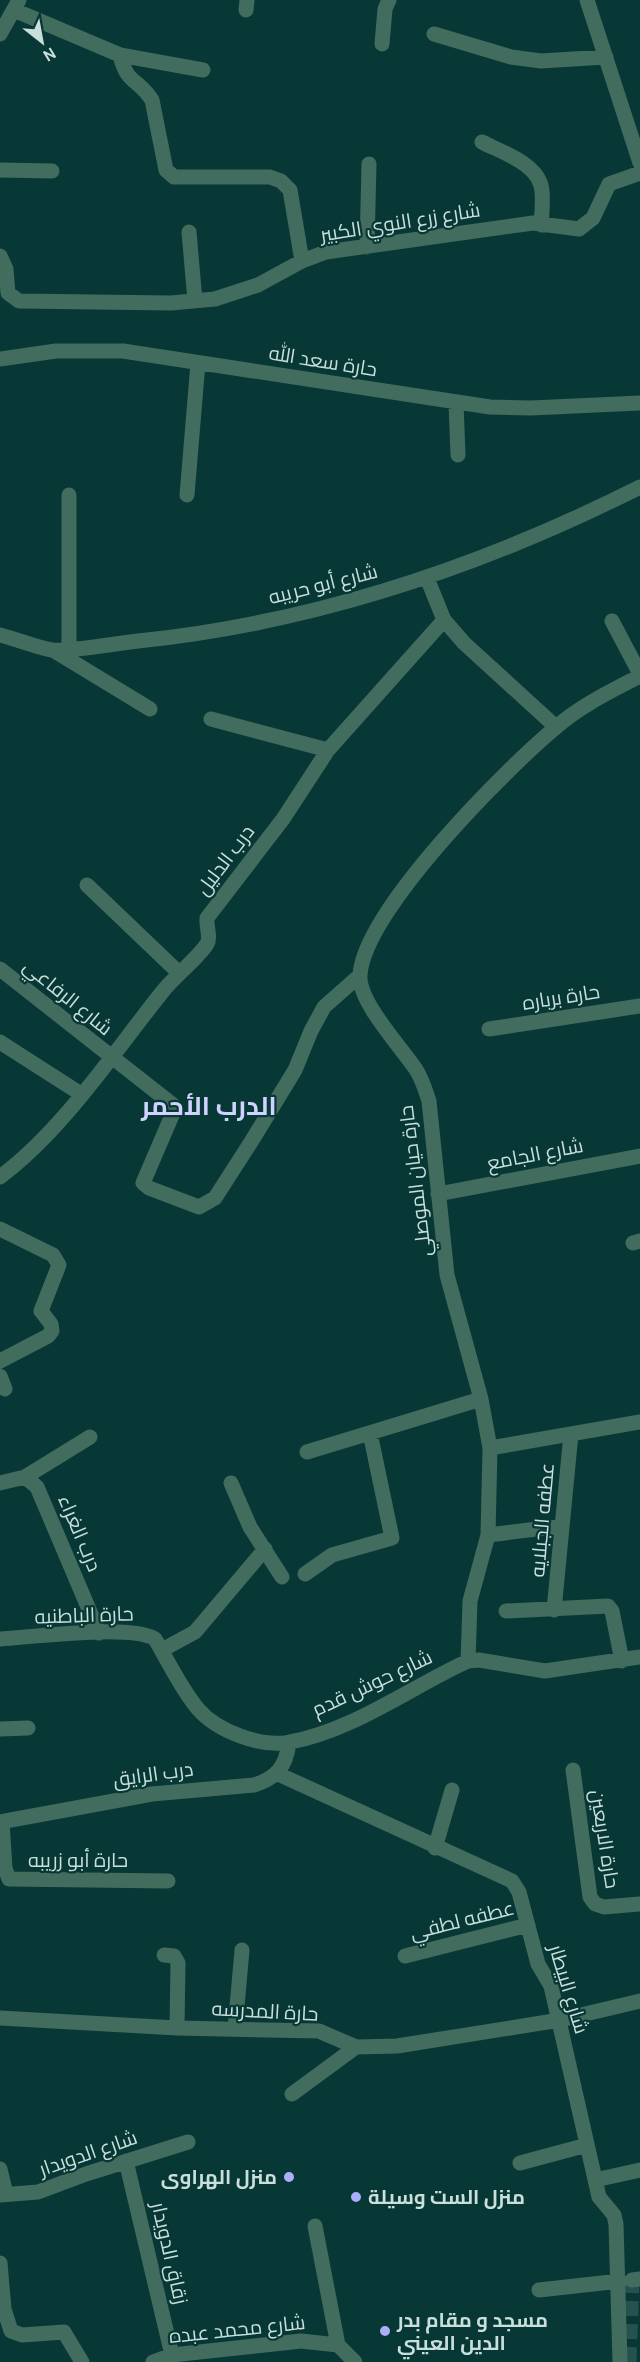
<svg xmlns="http://www.w3.org/2000/svg" width="640" height="2362" font-family="Cabin,Cairo,sans-serif">
  <style>
    .lines { fill: none; stroke-linecap: round; stroke-linejoin: round }
    .minor-tunnel { stroke: #25514e; stroke-width: 15; stroke-dasharray: 15 8; stroke-linecap: butt }
    .minor { stroke: #426c5d; stroke-width: 15 }
    .poi-dot { fill: #abaffb; stroke: #083835; stroke-width: 2 }
    .labels { text-anchor: middle; dominant-baseline: central; stroke-width: 4.5; stroke-linejoin: round; paint-order: stroke }
    .street-label { font-size: 20px; fill: #c8dfdc; stroke: #083835 }
    .poi-label { font-size: 20px; font-weight: bold; fill: #c8dfdc; stroke: #083835; text-anchor: start }
    .district-label { font-size: 26px; font-weight: bold; fill: #d0d3ff; stroke: #083835 }
  </style>
  <rect width="100%" height="100%" fill="#083835"/>
  <g class="lines">
    <!-- minor-tunnel -->
    <path class="minor-tunnel" d="M 629,2362 L 632,2280"/>
    <!-- minor -->
    <path class="minor" d="M 587,0 L 640,163
      M 14,10 L 120,55 L 203,70
      M 246,10 L 247,0
      M 0,34 L 19,0
      M 434,34 L 511,57 L 541,61 L 606,57
      M 382,44 L 385,9 L 389,0
      M 120,55 C 127,85 138,78 152,100 L 166,170 L 174,177 L 270,177 L 281,181 L 290,190 L 302,261
      M 482,142 C 503,153 540,164 542,191 C 543,202 542,214 541,225
      M 0,170 L 52,171
      M 189,232 L 195,301
      M 367,247 L 369,164
      M 0,256 L 6,269 L 8,293 L 19,301 L 171,303 L 215,299 L 258,285 L 302,261 L 326,252 L 533,223 L 579,229 L 593,218 L 609,184 L 640,173
      M 0,359 L 56,351 L 123,351 L 490,407 L 531,408 L 640,403
      M 456,403 L 458,455
      M 187,495 L 198,363
      M 427,578 L 444,620 L 464,643 L 556,727
      M 612,621 L 640,674
      M 0,635 C 17,639 35,647 52,650 C 72,652 117,643 138,641 C 314,623 483,566 640,487
      M 69,648 L 69,495
      M 53,650 L 150,709
      M 211,719 L 328,750
      M 87,885 L 178,972
      M 0,969 L 173,1105 L 173,1113 L 143,1183 L 149,1188 L 199,1207 L 215,1198 L 251,1142 L 295,1070 L 311,1031 L 324,1007 L 359,976
      M 489,1029 L 640,1006
      M 0,1042 L 81,1094
      M 0,1177 C 63,1130 114,1052 163,991 C 175,976 197,959 207,944 C 211,937 206,927 207,918 L 283,819 L 328,750 L 444,620
      M 438,1194 L 640,1156
      M 0,1229 L 53,1255 L 59,1265 L 41,1311 L 51,1324 L 52,1331 L 48,1336 L 0,1361
      M 633,1243 L 640,1241
      M 0,1376 L 5,1389
      M 490,1448 L 640,1422
      M 307,1452 L 481,1399
      M 25,1477 L 90,1437
      M 0,1483 L 25,1477 L 37,1487 L 99,1633
      M 231,1483 L 250,1527 L 282,1577
      M 488,1535 L 562,1526
      M 305,1574 L 332,1555 L 392,1538 L 370,1433
      M 554,1610 L 571,1434
      M 506,1611 L 608,1606 L 612,1611 L 622,1661
      M 0,1639 C 33,1637 131,1624 155,1639 C 168,1661 181,1689 198,1709 C 217,1731 261,1748 290,1742 C 352,1731 411,1687 468,1661 L 479,1660 L 545,1671 L 640,1657
      M 162,1650 L 195,1632 L 265,1549
      M 468,1661 L 470,1601 L 488,1535 L 490,1448 L 481,1399 L 447,1275 L 429,1101 C 425,1089 422,1078 415,1068 C 400,1046 358,1001 360,975 C 364,911 505,770 555,728 C 580,706 611,691 640,676
      M 0,1729 L 28,1728
      M 573,1770 L 590,1897 L 595,1904 L 604,1907 L 640,1904
      M 278,1774 L 512,1881 L 519,1892 L 538,1964 L 551,1986 L 599,2197 L 614,2215 L 616,2224 L 620,2362
      M 0,1822 L 152,1794 L 254,1785 C 277,1778 286,1766 289,1743
      M 2,1822 L 5,1868 L 9,1879 L 168,1881
      M 435,1848 L 452,1790
      M 164,1955 L 174,1956 L 178,1963 L 177,2028
      M 405,1956 L 528,1925
      M 0,2018 L 177,2028 L 319,2031 L 356,2047 L 397,2046 L 560,2020 L 640,2001
      M 235,2029 L 242,1950
      M 292,2094 L 356,2047
      M 126,2161 L 172,2355
      M 520,2163 L 587,2145
      M 0,2169 L 6,2194
      M 595,2180 L 640,2170
      M 0,2195 L 38,2192 L 86,2174 L 188,2142
      M 315,2226 L 338,2345
      M 0,2263 L 4,2309 L 11,2331 L 22,2335 L 64,2332 L 82,2362
      M 632,2280 L 640,2279
      M 539,2290 L 620,2281
      M 153,2362 L 172,2355 L 301,2341 L 338,2345 L 355,2362"/>
  </g>
  <!-- markers -->
  <g class="poi-dot">
    <circle cx="289" cy="2177" r="6"/>
    <circle cx="356" cy="2197" r="6"/>
    <circle cx="385" cy="2331" r="6"/>
  </g>
  <g class="labels">
    <!-- street labels -->
    <g class="street-label">
      <text transform="translate(400 222) rotate(-9)">شارع زرع النوي الكبير</text>
      <text transform="translate(323 361) rotate(9)">حارة سعد الله</text>
      <text transform="translate(323 584) rotate(-14)">شارع أبو حريبه</text>
      <text transform="translate(225 860) rotate(-53)">درب الدليل</text>
      <text transform="translate(68 997) rotate(39)">شارع الرفاعي</text>
      <text transform="translate(561 997) rotate(-9)">حارة برباره</text>
      <text transform="translate(535 1154) rotate(-11)">شارع الجامع</text>
      <text transform="translate(415 1181) rotate(-97)">حارة حيان الموصلي</text>
      <text transform="translate(542 1520) rotate(-85)">عطفه الجبلايه</text>
      <text transform="translate(80 1533) rotate(67)">درب الغراء</text>
      <text transform="translate(84 1615) rotate(-2)">حارة الباطنيه</text>
      <text transform="translate(372 1683) rotate(-25)">شارع حوش قدم</text>
      <text transform="translate(153 1774) rotate(-8)">درب الرايق</text>
      <text transform="translate(605 1839) rotate(81)">حارة الاربعين</text>
      <text x="78" y="1860">حارة أبو زريبه</text>
      <text transform="translate(462 1920) rotate(-14)">عطفه لطفي</text>
      <text transform="translate(569 1989) rotate(73)">شارع البيطار</text>
      <text transform="translate(265 2011) rotate(3)">حارة المدرسه</text>
      <text transform="translate(88 2153) rotate(-19)">شارع الدويدار</text>
      <text transform="translate(170 2253) rotate(77)">زقاق الدويدار</text>
      <text transform="translate(237 2329) rotate(-6)">شارع محمد عبده</text>
    </g>
    <!-- poi labels -->
    <g class="poi-label">
      <text x="277" y="2177" text-anchor="end">منزل الهراوى</text>
      <text x="368" y="2197">منزل الست وسيلة</text>
      <text x="397" y="2320">مسجد و مقام بدر<tspan x="397" dy="23">الدين العيني</tspan></text>
    </g>
    <!-- district labels -->
    <g class="district-label">
      <text x="209" y="1106">الدرب الأحمر</text>
    </g>
  </g>
  <!-- north arrow -->
  <g transform="translate(42 42) rotate(149)" stroke="#083835" stroke-width="4.5" paint-order="stroke">
  <path d="M0-4.5L10 22L0 15L-10 22Z" fill="#c8dfdc"/>
  <text y="-9" font-size="16" font-weight="bold" text-anchor="middle" fill="#c8dfdc">N</text>
  </g>
</svg>
